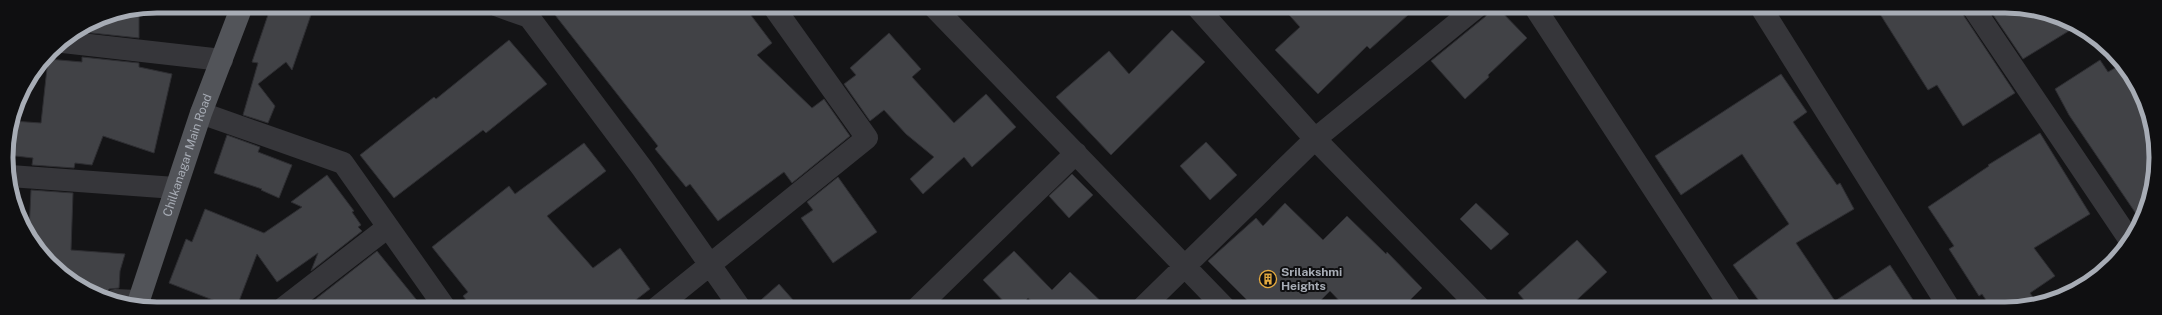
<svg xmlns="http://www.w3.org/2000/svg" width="2162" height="315" font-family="'Public Sans',sans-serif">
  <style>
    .building { fill: #414246; stroke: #2e2e32 }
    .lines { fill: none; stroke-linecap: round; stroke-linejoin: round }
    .minor { stroke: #36363a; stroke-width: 22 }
    .major { stroke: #525459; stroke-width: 22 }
    .labels { text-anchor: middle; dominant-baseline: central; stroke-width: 4; stroke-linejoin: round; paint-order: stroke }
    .street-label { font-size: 12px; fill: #a7acb5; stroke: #0f0f11 }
    .poi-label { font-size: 12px; font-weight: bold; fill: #a7acb5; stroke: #0f0f11; text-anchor: start }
    .rim { fill: none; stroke: #a7acb5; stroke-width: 5 }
  </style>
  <rect width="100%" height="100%" fill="#141416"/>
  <!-- building -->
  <path class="building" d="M 271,6 L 314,6 L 292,70 L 286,62 L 258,84 L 275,106 L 268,123 L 243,115 L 258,63 L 252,62 Z
    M 548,6 L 744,6 L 772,43 L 757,55 L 812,108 L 824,99 L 850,136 L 792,183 L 784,172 L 718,221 L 690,184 L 686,187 L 655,149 L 658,146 Z
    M 1281,6 L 1418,6 L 1370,49 L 1367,46 L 1318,94 L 1275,50 L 1300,27 Z
    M 1490,6 L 1496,6 L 1527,38 L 1488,75 L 1489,77 L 1465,99 L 1431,61 L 1486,16 Z
    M 1875,6 L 1960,6 L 1962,13 L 2015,93 L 1963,126 L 1937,85 L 1928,90 Z
    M 1987,6 L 2015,6 L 2072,22 L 2077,26 L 2023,59 Z
    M 139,10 L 139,38 L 82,32 L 82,29 L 100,17 Z
    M 1172,30 L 1205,62 L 1111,155 L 1056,97 L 1109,51 L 1129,74 Z
    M 889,33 L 921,69 L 912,77 L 954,123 L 986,94 L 1016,127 L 972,167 L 964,157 L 923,194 L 910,179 L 934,157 L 906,134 L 884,110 L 870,121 L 844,84 L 856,75 L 850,68 Z
    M 509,40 L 547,84 L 486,133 L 483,130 L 394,198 L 360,155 L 434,97 L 436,99 Z
    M 82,57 L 139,63 L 139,67 L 172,74 L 154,153 L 103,136 L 92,165 L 75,163 L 74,168 L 32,165 L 33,158 L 7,155 L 6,148 L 13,121 L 41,123 L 48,59 L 82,62 Z
    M 2100,60 L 2108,72 L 2122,64 L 2148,109 L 2156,168 L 2144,216 L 2141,221 L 2069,115 L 2055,89 Z
    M 1781,74 L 1807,112 L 1793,122 L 1837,185 L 1840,183 L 1854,209 L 1796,243 L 1835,301 L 1890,265 L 1919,309 L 1765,309 L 1733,265 L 1789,224 L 1742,154 L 1681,195 L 1655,156 Z
    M 2040,133 L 2090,214 L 2034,248 L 2055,276 L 2030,293 L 2037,303 L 2015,309 L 1992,309 L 1982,294 L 1979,296 L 1949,249 L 1954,246 L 1928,207 L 1989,166 L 1988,165 Z
    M 227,135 L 260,147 L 258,152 L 292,165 L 279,198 L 261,190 L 262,189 L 214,173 Z
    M 1206,142 L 1237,175 L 1210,200 L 1180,166 Z
    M 584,143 L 606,171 L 547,216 L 593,268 L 620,248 L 650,289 L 624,309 L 473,309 L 463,296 L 468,292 L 432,247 L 509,186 L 515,194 Z
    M 1072,174 L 1093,195 L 1069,218 L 1049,196 Z
    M 327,175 L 354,211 L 352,212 L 361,225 L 358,227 L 362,231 L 311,271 L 318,253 L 277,282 L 257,254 L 236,309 L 169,283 L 186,239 L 192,242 L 205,209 L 264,233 L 302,207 L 291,202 Z
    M 838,177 L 877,232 L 833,263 L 801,218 L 813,210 L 807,202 Z
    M 31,190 L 73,193 L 71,250 L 125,254 L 120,271 L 119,288 L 109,289 L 103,297 L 90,293 L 43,257 L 29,232 Z
    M 1285,203 L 1323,240 L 1347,216 L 1386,254 L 1387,252 L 1422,288 L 1401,309 L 1347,309 L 1330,291 L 1312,309 L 1256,309 L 1208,261 L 1256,218 L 1263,226 Z
    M 1476,203 L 1509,234 L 1491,250 L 1460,219 Z
    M 1577,240 L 1607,272 L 1567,309 L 1532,309 L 1518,293 Z
    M 377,251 L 424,309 L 303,309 Z
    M 1014,251 L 1052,290 L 1070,272 L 1109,309 L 1034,309 L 1037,306 L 1028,298 L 1017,309 L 1011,309 L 983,280 Z
    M 779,284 L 801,309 L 753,309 L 753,307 Z"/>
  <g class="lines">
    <!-- minor -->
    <path class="minor" d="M 498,6 L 529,17 L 642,168 L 741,309
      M 933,6 L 1226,309
      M 1196,6 L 1315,139 L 1481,309
      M 1534,6 L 1732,309
      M 1760,6 L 1950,309
      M 1972,6 L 2129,239
      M 63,42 L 222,60
      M 201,113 L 343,163 L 446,309
      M 10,176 L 175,188
      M 115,300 L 137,301
      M 282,309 L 388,227
      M 655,309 L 867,138 L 773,6
      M 916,309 L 1076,153
      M 1141,309 L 1315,139 L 1478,6"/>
    <!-- major -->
    <path class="major" id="s1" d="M 137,306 L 201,113 L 242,6"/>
  </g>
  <!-- icons -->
  <defs>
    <g id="building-ring" transform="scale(0.9)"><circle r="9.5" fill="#0f0f11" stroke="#e3a93f" stroke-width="1.5"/><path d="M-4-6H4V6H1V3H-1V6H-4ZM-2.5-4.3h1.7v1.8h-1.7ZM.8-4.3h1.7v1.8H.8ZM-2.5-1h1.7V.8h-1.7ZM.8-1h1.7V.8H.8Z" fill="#e3a93f"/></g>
  </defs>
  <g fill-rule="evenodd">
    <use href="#building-ring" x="1268" y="279"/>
  </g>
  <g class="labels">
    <!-- street labels -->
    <g class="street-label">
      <text stroke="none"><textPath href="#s1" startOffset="159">Chilkanagar Main Road</textPath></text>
    </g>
    <!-- poi labels -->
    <g class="poi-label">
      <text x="1281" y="272">Srilakshmi<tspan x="1281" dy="14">Heights</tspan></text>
    </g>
  </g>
  <!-- crop -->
  <path d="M0 0H2162V315H0ZM157 13H2005A144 144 0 0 1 2149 157V158A144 144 0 0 1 2005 302H157A144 144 0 0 1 13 158V157A144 144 0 0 1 157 13Z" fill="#0f0f11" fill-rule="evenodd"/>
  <path class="rim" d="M157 13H2005A144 144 0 0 1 2149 157V158A144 144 0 0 1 2005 302H157A144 144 0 0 1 13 158V157A144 144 0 0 1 157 13Z"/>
</svg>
